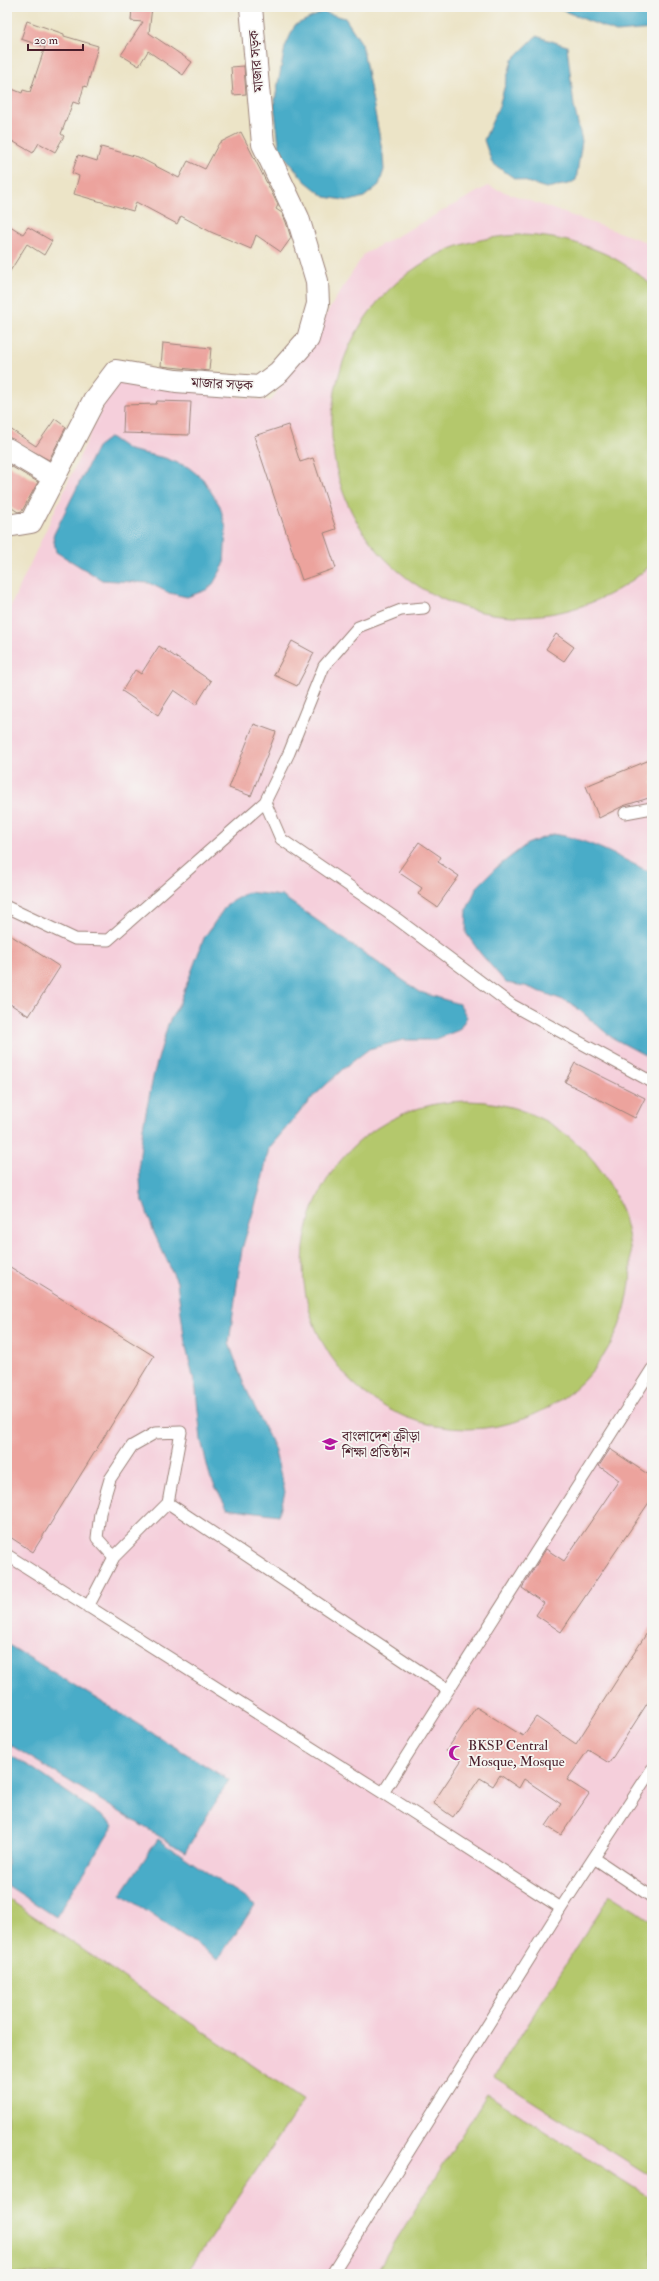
<svg xmlns="http://www.w3.org/2000/svg" width="659" height="2281" font-family="'IM FELL Double Pica','Noto Serif Bengali',serif">
  <style>
    .built { fill: #f5cfdb }
    .green { fill: #b4c86c; stroke: #7f744c }
    .water { fill: #49acc8; stroke: #4a667a }
    .building { fill: #eca39d }
    .lines { fill: none; stroke-linecap: round; stroke-linejoin: round }
    .service-casing { stroke: #9b8279; stroke-width: 13 }
    .minor-casing { stroke: #9b8279; stroke-width: 24 }
    .service { stroke: #fff; stroke-width: 11 }
    .minor { stroke: #fff; stroke-width: 22 }
    .labels { text-anchor: middle; dominant-baseline: central; stroke-width: 3.5; stroke-linejoin: round; paint-order: stroke }
    .street-label { font-size: 14px; fill: #4a1f2b; stroke: #f6f6f2 }
    .poi-label { font-size: 14px; fill: #4a1f2b; stroke: #f6f6f2; text-anchor: start }
  </style>
  <rect width="100%" height="100%" fill="#f6f6f2"/>
  <filter id="ink" filterUnits="userSpaceOnUse"><feTurbulence type="fractalNoise" baseFrequency=".025" numOctaves="2"/><feDisplacementMap in="SourceGraphic" scale="8" xChannelSelector="R" yChannelSelector="G"/><feConvolveMatrix kernelMatrix="1 2 1 2 8 2 1 2 1" color-interpolation-filters="sRGB"/></filter>
  <filter id="wash" filterUnits="userSpaceOnUse"><feTurbulence type="fractalNoise" baseFrequency=".012" numOctaves="4" result="noise"/><feDisplacementMap in="SourceGraphic" scale="16" xChannelSelector="R" yChannelSelector="G"/><feGaussianBlur stdDeviation="0.9" result="paint"/><feColorMatrix in="noise" values="0 0 0 0 0 0 0 0 0 0 0 0 0 0 0 0 0 1.4 0 .05"/><feComposite in="paint" operator="in"/></filter>
  <g filter="url(#wash)">
    <rect width="100%" height="100%" fill="#ece4c7"/>
    <!-- built -->
    <path class="built" d="M 488,186 L 652,244 L 652,2274 L 7,2274 L 7,614 L 115,380 L 271,401 L 364,254 Z"/>
    <!-- green -->
    <path class="green" d="M 519,235 C 568,236 616,251 652,286 L 652,564 C 615,599 564,618 513,616 C 474,614 437,601 407,578 C 296,494 311,326 430,259 C 457,243 487,237 519,235 Z
      M303 1265a164 164 0 1 1 328 0a164 164 0 1 1-328 0Z
      M 610,1895 L 652,1921 L 652,2177 L 494,2077 Z
      M 7,1898 L 304,2100 L 186,2274 L 10,2274 L 7,2272 Z
      M 487,2094 L 652,2199 L 652,2274 L 375,2274 Z"/>
    <!-- water -->
    <path class="water" d="M 554,7 L 652,7 L 652,29 L 616,32 Z
      M 323,12 L 345,18 L 362,44 L 383,155 L 384,170 L 379,185 L 364,197 L 350,201 L 325,197 L 305,181 L 280,151 L 274,105 L 285,47 L 295,25 Z
      M 536,36 L 567,46 L 574,106 L 582,141 L 576,180 L 569,184 L 546,188 L 514,178 L 492,163 L 484,140 L 499,106 L 512,60 Z
      M 110,437 L 129,450 L 165,458 L 188,467 L 203,479 L 220,506 L 226,528 L 224,565 L 213,584 L 206,590 L 187,597 L 169,593 L 149,583 L 102,580 L 56,552 L 53,536 L 97,447 Z
      M 553,834 C 589,839 620,858 652,873 L 652,1059 L 611,1037 L 571,1003 L 525,986 L 506,983 L 480,953 L 466,933 L 467,909 L 477,887 L 496,868 L 527,844 Z
      M 248,892 L 282,896 L 420,992 L 459,1004 L 467,1017 L 459,1030 L 434,1040 L 403,1040 L 369,1049 L 343,1069 L 312,1098 L 269,1148 L 260,1189 L 242,1249 L 229,1343 L 243,1382 L 274,1448 L 285,1492 L 279,1515 L 227,1508 L 210,1477 L 201,1440 L 196,1390 L 185,1343 L 177,1282 L 154,1233 L 141,1195 L 139,1162 L 143,1127 L 154,1073 L 168,1024 L 180,1002 L 204,938 L 227,904 Z
      M 7,1644 L 229,1780 L 185,1852 L 7,1743 Z
      M 7,1754 L 31,1767 L 114,1825 L 56,1917 L 7,1885 Z
      M 158,1839 L 255,1905 L 218,1959 L 121,1894 Z"/>
    <g id="blocks">
      <!-- building -->
      <path class="building" d="M 132,7 L 152,7 L 149,33 L 192,62 L 183,75 L 148,51 L 139,66 L 121,55 L 143,22 L 131,21 Z
        M 27,21 L 64,34 L 64,36 L 98,46 L 87,87 L 84,86 L 79,104 L 73,102 L 61,134 L 64,136 L 55,152 L 39,143 L 33,153 L 7,138 L 7,87 L 22,93 L 23,90 L 30,92 L 45,47 L 21,39 Z
        M 244,66 L 246,94 L 233,95 L 231,67 Z
        M 241,132 L 278,205 L 276,209 L 282,213 L 286,222 L 291,238 L 281,252 L 256,235 L 251,249 L 211,232 L 181,216 L 177,224 L 136,202 L 133,211 L 74,194 L 79,176 L 72,173 L 78,155 L 97,161 L 101,147 L 138,157 L 179,178 L 188,161 L 205,169 L 219,143 Z
        M 7,224 L 23,234 L 28,227 L 52,241 L 44,255 L 27,244 L 7,276 Z
        M 163,343 L 211,348 L 209,371 L 161,366 Z
        M 157,401 L 191,402 L 189,435 L 123,433 L 124,405 L 156,404 Z
        M 55,419 L 66,427 L 49,460 L 7,437 L 7,427 L 36,446 Z
        M 288,425 L 300,462 L 313,458 L 336,529 L 324,533 L 336,568 L 302,580 L 254,436 Z
        M 7,464 L 38,482 L 22,511 L 18,512 L 7,505 Z
        M 556,634 L 574,647 L 564,661 L 546,649 Z
        M 292,641 L 314,653 L 297,686 L 274,675 Z
        M 159,646 L 211,681 L 196,705 L 174,690 L 158,715 L 122,691 L 135,670 L 141,674 Z
        M 254,724 L 276,732 L 251,796 L 229,788 Z
        M 652,759 L 652,797 L 623,806 L 599,818 L 586,786 Z
        M 419,842 L 441,857 L 438,862 L 459,876 L 437,907 L 418,894 L 422,888 L 398,872 Z
        M 7,933 L 60,967 L 29,1016 L 7,1002 Z
        M 575,1063 L 645,1098 L 635,1118 L 565,1082 Z
        M 7,1265 L 154,1356 L 33,1552 L 7,1535 Z
        M 610,1449 L 652,1477 L 652,1498 L 561,1632 L 536,1615 L 544,1603 L 522,1588 L 546,1549 L 564,1561 L 619,1480 L 599,1466 Z
        M 652,1625 L 652,1696 L 609,1763 L 588,1750 L 567,1780 L 589,1794 L 561,1835 L 546,1826 L 561,1804 L 524,1779 L 519,1788 L 500,1775 L 493,1786 L 480,1778 L 453,1817 L 433,1803 L 461,1761 L 446,1751 L 476,1707 L 523,1736 L 536,1717 L 576,1744 Z"/>
    </g>
  </g>
  <g filter="url(#ink)">
    <use href="#blocks" fill-opacity="0" stroke="#9b8279" stroke-width="1"/>
    <g class="lines">
      <!-- service casing -->
      <g class="service-casing">
        <path id="service" d="M 424,608 L 401,610 L 358,627 L 324,666 L 289,753 L 265,802 L 281,839 L 397,919 L 512,1005 L 652,1082
          M 625,813 L 652,808
          M 7,907 L 75,939 L 108,940 L 265,802
          M 7,1555 L 383,1793 L 561,1908
          M 114,1557 L 97,1538 L 100,1513 L 110,1479 L 132,1446 L 155,1433 L 181,1432 L 168,1503
          M 88,1607 L 114,1557 L 168,1503 L 448,1690
          M 383,1793 L 652,1369
          M 594,1858 L 652,1897
          M 332,2274 L 561,1908 L 652,1769"/>
      </g>
      <!-- minor casing -->
      <g class="minor-casing">
        <path id="minor" d="M 7,449 L 54,477
          M 7,526 L 31,522 L 94,400 L 116,371 L 176,381 L 259,387 L 279,372 L 308,339 L 318,304 L 317,281 L 298,218 L 263,144 L 251,7"/>
      </g>
      <!-- service -->
      <use href="#service" class="service"/>
      <!-- minor -->
      <use href="#minor" class="minor"/>
    </g>
  </g>
  <!-- icons -->
  <defs>
    <g id="university-bare" transform="scale(1.2)"><path d="M0-5L7-2L0 1L-7-2ZM-4 1L0 2.5L4 1V4Q0 6-4 4Z" fill="#b5179e" stroke="#f6f6f2" stroke-width="2.5" paint-order="stroke"/></g>
    <g id="mosque-bare" transform="scale(1.2)"><path d="M3.5-4.9A6 6 0 1 0 3.5 4.9A5 5 0 1 1 3.5-4.9Z" fill="#b5179e" stroke="#f6f6f2" stroke-width="2.5" paint-order="stroke"/></g>
  </defs>
  <g fill-rule="evenodd">
    <use href="#university-bare" x="330" y="1444"/>
    <use href="#mosque-bare" x="456" y="1753"/>
  </g>
  <g class="labels">
    <!-- street labels -->
    <g class="street-label">
      <text transform="translate(256 61) rotate(-95)">মাজার সড়ক</text>
      <text transform="translate(222 384) rotate(3)">মাজার সড়ক</text>
    </g>
    <!-- poi labels -->
    <g class="poi-label">
      <text x="342" y="1436">বাংলাদেশ ক্রীড়া<tspan x="342" dy="16">শিক্ষা প্রতিষ্ঠান</tspan></text>
      <text x="468" y="1745">BKSP Central<tspan x="468" dy="16">Mosque, Mosque</tspan></text>
    </g>
  </g>
  <!-- margin -->
  <rect width="659" height="2281" fill="none" stroke="#f6f6f2" stroke-width="24"/>
  <!-- scale -->
  <path d="M28 44v6h55v-6" fill="none" stroke="#4a1f2b" stroke-width="2"/>
  <text x="34" y="44" font-size="12" fill="#4a1f2b" stroke="#f6f6f2" stroke-width="3" paint-order="stroke">20 m</text>
</svg>
